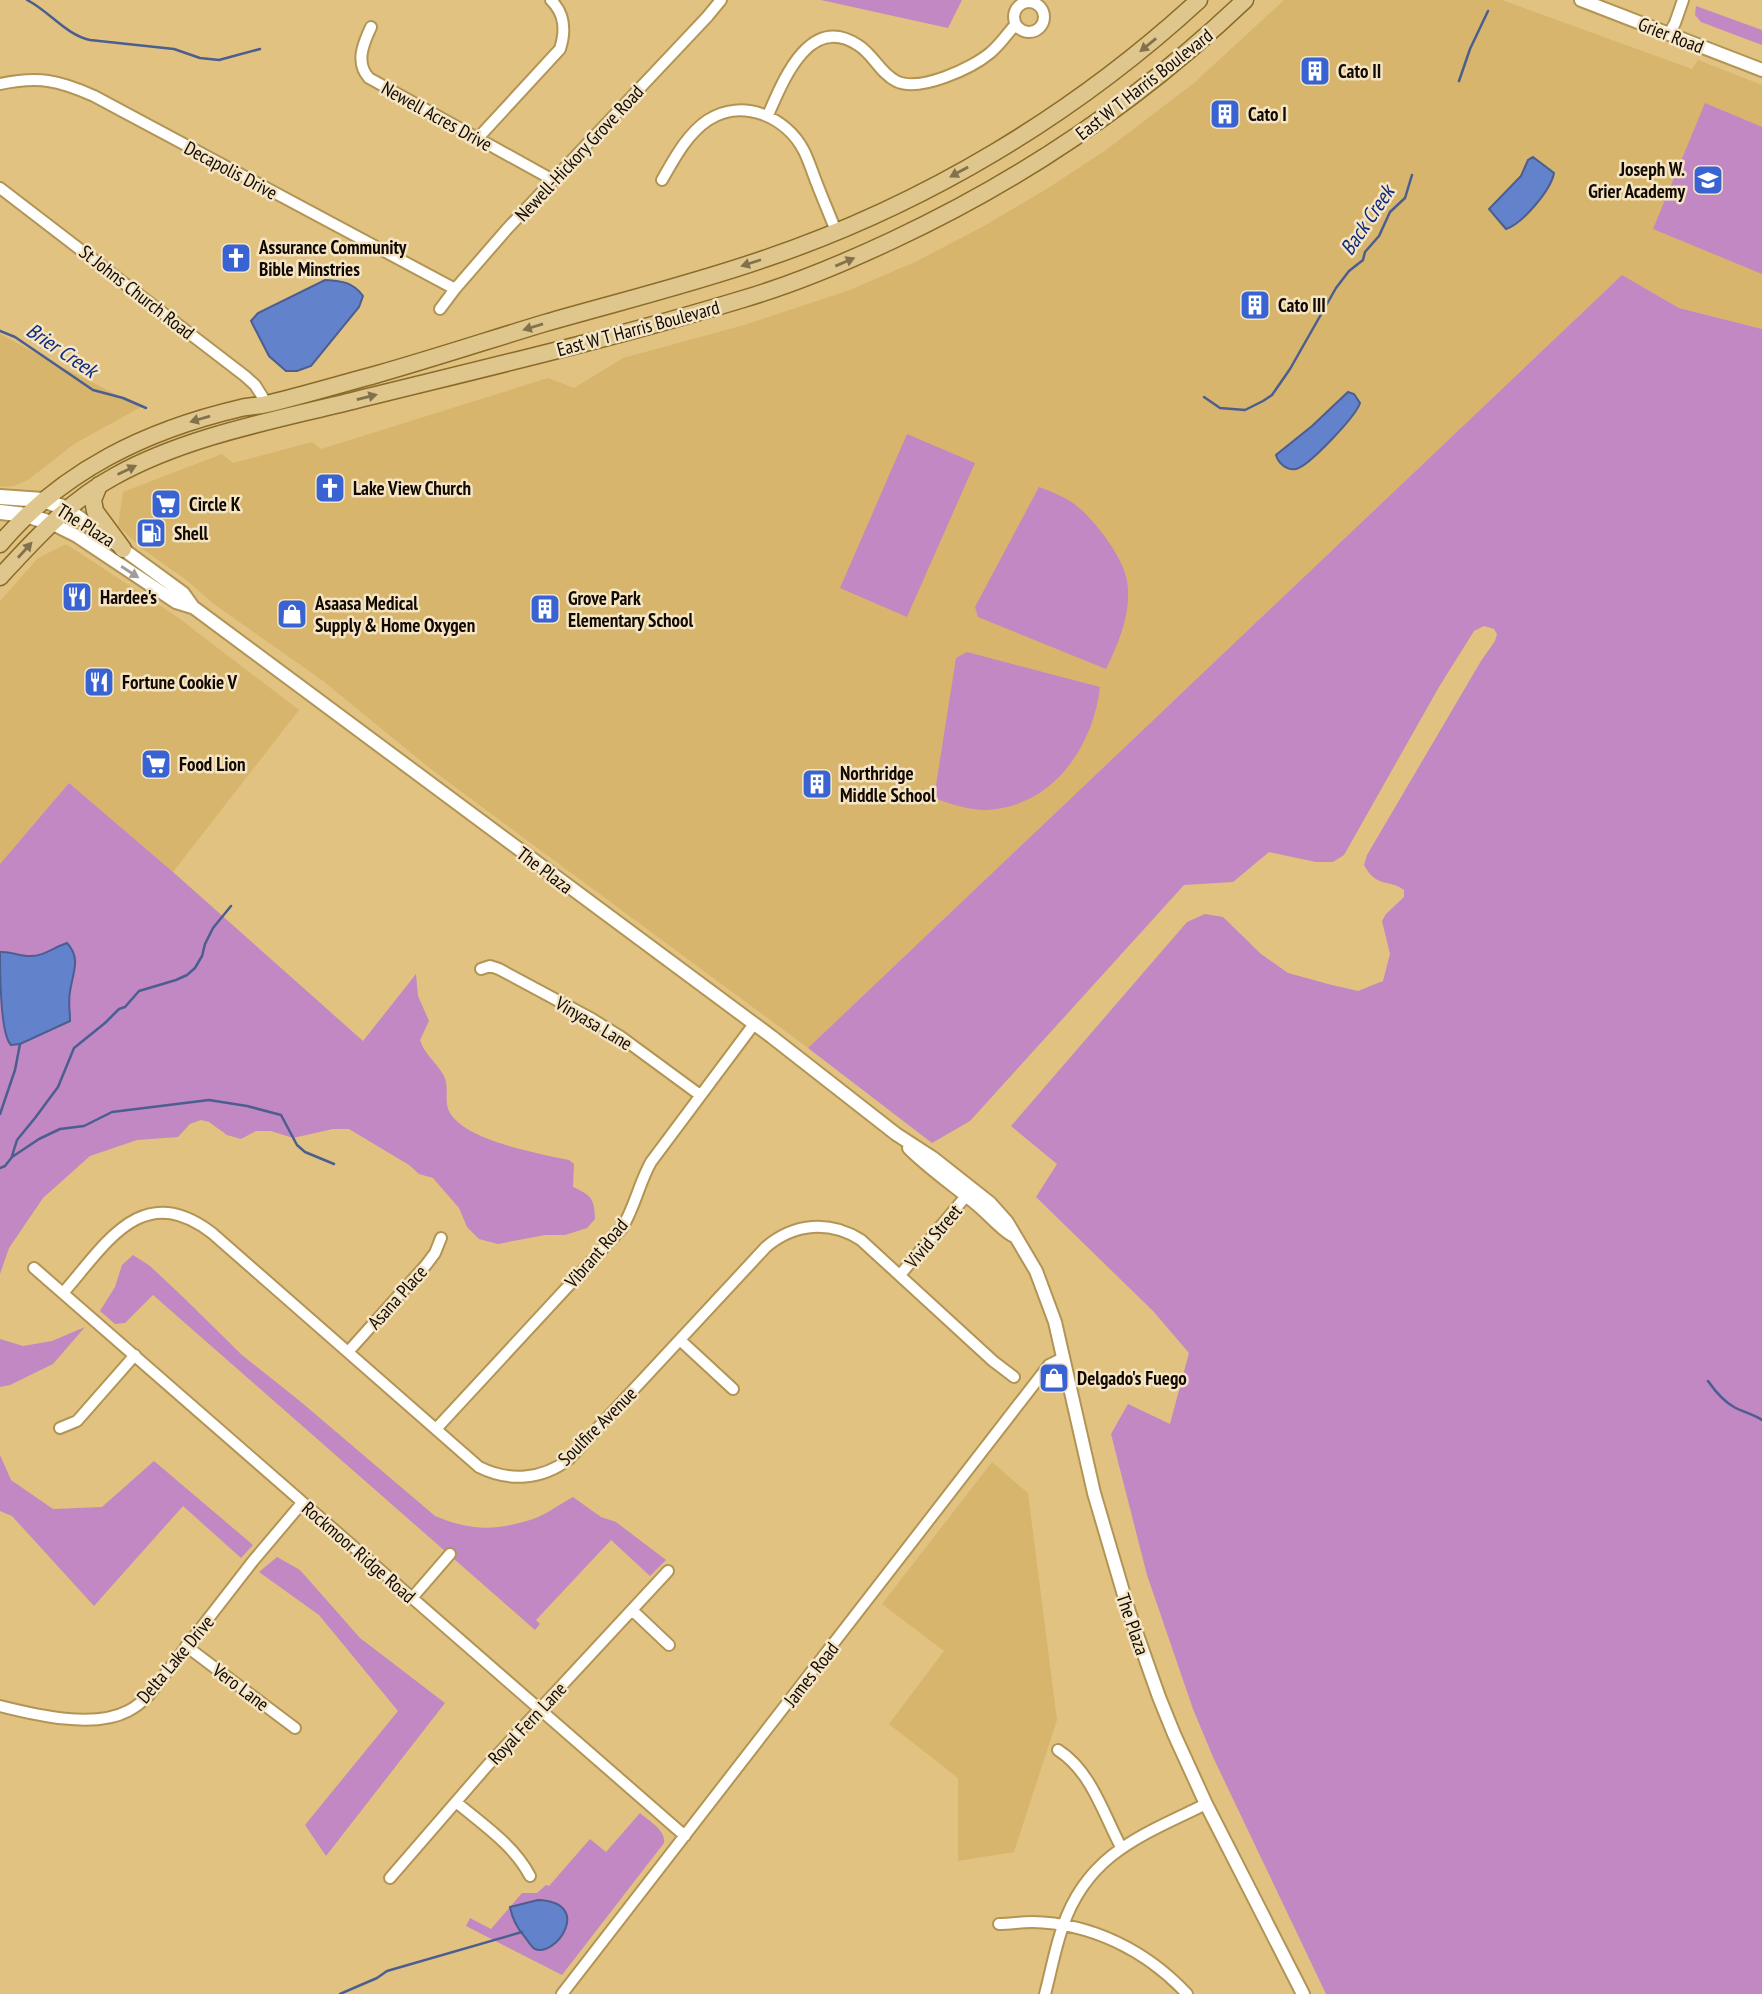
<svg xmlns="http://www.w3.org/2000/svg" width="1762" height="1994" font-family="'PT Sans Narrow',sans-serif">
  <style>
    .built { fill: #d7b56c }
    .green { fill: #c188c3 }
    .water { fill: #6382cc; stroke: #4b5e8f; stroke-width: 2 }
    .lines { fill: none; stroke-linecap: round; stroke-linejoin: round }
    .stream { stroke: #4b5e8f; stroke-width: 2.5 }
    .minor-casing { stroke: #b29555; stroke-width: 14 }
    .tertiary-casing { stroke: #b29555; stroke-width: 16 }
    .secondary-casing { stroke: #b29555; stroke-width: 18 }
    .primary-casing { stroke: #896b2a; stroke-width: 19 }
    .minor { stroke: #fff; stroke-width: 10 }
    .tertiary { stroke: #fff; stroke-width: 12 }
    .secondary { stroke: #fff; stroke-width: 14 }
    .primary { stroke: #dec68c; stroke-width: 16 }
    .oneway { fill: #83714d }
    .oneway2 { fill: #a19d99 }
    .labels { text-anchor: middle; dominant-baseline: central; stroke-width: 5; stroke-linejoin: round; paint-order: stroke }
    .street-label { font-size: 19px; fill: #140900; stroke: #f4e5c5 }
    .poi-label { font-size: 19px; font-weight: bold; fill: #140900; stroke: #f4e5c5; text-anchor: start }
    .water-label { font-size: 21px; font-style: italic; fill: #10297f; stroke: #f4e5c5 }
  </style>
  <rect width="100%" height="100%" fill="#e1c281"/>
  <!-- built -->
  <path class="built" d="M 1284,0 L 1502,0 L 1692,69 L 1698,60 L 1762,85 L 1762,329 L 1679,308 L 1622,275 L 808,1048 L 432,770 L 323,681 L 214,604 L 185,579 L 141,548 L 118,526 L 123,492 L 222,454 L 233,463 L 312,442 L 321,449 L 548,378 L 574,388 L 623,358 L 744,325 L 850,290 L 917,261 L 982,227 L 1045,190 L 1106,150 L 1194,83 Z
    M 0,334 L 56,364 L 141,407 L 74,444 L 28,480 L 14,486 L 0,487 Z
    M 66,544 L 176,616 L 299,710 L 173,872 L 69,783 L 0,864 L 0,601 L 38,558 Z
    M 992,1462 L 1028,1493 L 1057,1720 L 1014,1852 L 958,1861 L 958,1778 L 889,1724 L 944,1651 L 882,1604 Z"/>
  <!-- green -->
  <path class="green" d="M 821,0 L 962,0 L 948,28 Z
    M 1696,6 L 1762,30 L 1762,45 L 1701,22 L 1695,15 Z
    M 1705,103 L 1762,127 L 1762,274 L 1653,229 Z
    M 1622,275 L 1679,308 L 1762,329 L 1762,1994 L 1326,1994 L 1213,1757 L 1193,1709 L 1147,1575 L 1111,1434 L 1128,1404 L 1170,1424 L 1189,1353 L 1153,1311 L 1036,1197 L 1057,1164 L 1011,1126 L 1187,922 L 1205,914 L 1223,917 L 1261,954 L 1288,973 L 1332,985 L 1358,991 L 1383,981 L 1390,954 L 1382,921 L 1386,914 L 1404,897 L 1404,890 C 1388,878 1377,889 1364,865 L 1367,855 L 1481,661 L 1495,641 L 1497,634 L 1494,629 L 1484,626 L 1474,631 L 1439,687 L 1344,855 L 1333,862 L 1316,862 L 1269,852 L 1233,882 L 1184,885 L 970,1121 L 932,1143 L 808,1048 Z
    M 907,434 L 975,463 L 907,617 L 840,588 Z
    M 1039,487 C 1051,491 1062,496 1073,503 C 1092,516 1124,558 1127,581 C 1132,612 1119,642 1106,669 L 978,617 L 975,607 Z
    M 967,652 L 1100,687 C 1093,748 1052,807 986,810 C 968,810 951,804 934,798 L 956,658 Z
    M 69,783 L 173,872 L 363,1041 L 416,974 L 418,996 L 429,1021 L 420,1040 C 424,1054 437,1063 444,1076 C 450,1088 443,1101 450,1113 C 467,1141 537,1153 569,1160 L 574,1164 L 573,1187 C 592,1196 594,1198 595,1219 L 587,1228 L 565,1235 L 545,1235 L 498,1244 L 479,1239 L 467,1227 L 459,1208 L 433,1178 L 419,1174 L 409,1165 L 349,1129 L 333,1129 L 293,1138 L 271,1131 L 256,1131 L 241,1139 L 227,1135 L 209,1122 L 201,1120 L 190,1124 L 178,1137 L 137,1140 L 90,1156 L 43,1198 L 9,1248 L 0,1274 L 0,864 Z
    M 133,1255 L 150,1266 L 184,1298 L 242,1355 L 301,1402 L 435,1516 C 470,1531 497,1531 533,1519 C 547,1514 560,1504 573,1497 L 601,1517 L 616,1522 L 666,1560 L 650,1576 L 611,1540 L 536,1620 L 540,1624 L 535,1630 L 153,1295 L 125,1323 L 115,1324 L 100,1311 L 115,1287 L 122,1265 Z
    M 85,1327 L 53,1364 L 10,1385 L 0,1387 L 0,1339 L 23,1346 L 52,1341 Z
    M 0,1455 L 11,1480 L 53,1509 L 102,1507 L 154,1461 L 253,1545 L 241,1558 L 183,1506 L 94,1606 L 12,1516 L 0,1511 Z
    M 277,1557 L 300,1570 L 360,1638 L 445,1703 L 326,1856 L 305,1825 L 398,1711 L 319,1615 L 259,1572 Z
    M 640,1813 C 649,1821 666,1830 664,1843 L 562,1975 L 466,1926 L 470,1918 L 491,1929 L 522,1893 L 537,1893 L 546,1885 L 549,1886 L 590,1839 L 606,1852 Z"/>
  <!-- water -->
  <path class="water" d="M 1533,157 L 1554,173 C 1551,190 1522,224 1506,229 L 1489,209 L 1521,176 L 1528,160 Z
    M 325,280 C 342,281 353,282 363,296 L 359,307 L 311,366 L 297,371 L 286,371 L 269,356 L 251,321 L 258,313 Z
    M 1348,392 L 1354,394 L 1360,403 C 1356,416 1309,466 1296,469 C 1287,471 1278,463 1276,455 L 1312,426 Z
    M 67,943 C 82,959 72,974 70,992 C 68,1001 70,1011 70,1021 L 20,1044 L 11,1045 C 0,1034 0,971 0,952 C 10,951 19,956 29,956 C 43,957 54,947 67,943 Z
    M 538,1900 C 594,1902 556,1958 535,1949 C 531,1947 527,1939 524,1936 C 517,1928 512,1917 510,1907 Z"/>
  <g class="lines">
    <!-- stream -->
    <path class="stream" d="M 27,0 C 49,11 66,35 90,40 L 174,49 L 200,58 L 219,60 L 260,49
      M 1459,81 L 1470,49 L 1488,11
      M 0,331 L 15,337 L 93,390 L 123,398 L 146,408
      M 1204,397 L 1220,408 L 1245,410 L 1263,401 L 1272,395 L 1290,369 L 1336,288 L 1349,271 L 1363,260 L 1365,252 L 1379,236 L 1390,212 L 1405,198 L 1412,175
      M 0,1114 L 15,1070 L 20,1044
      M 12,1156 L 17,1140 L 35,1118 L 58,1087 L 74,1048 L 105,1023 L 119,1009 L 125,1007 L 139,991 L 176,980 L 187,975 L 195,968 L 202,956 L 205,944 L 213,928 L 231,906
      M 0,1168 L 5,1166 L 12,1157 L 39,1139 L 60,1129 L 84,1126 L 112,1112 L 209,1100 L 247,1106 L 281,1115 L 297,1145 L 305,1152 L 334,1164
      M 1708,1381 C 1715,1391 1723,1401 1734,1407 C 1743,1412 1753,1414 1762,1420
      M 340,1994 L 377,1978 L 387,1971 L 522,1932"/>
    <!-- minor casing -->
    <g class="minor-casing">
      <path id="minor" d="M1014 17a15 15 0 1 1 30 0a15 15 0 1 1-30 0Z
        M 371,27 C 363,44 355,63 369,78 L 553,180
        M 1669,34 L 1675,23 L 1683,0
        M 0,84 C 39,76 58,80 94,96 L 455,289
        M 768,115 C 783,81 809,13 858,45 C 873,54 880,73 896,81 C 919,93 972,68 990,53 C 1000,45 1007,34 1015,25
        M 478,138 L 560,49 C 566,30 565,14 551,0
        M 662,180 C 674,159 687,134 708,120 C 742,98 786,116 804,151 C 808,159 811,168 814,176 C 821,195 829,213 836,231
        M 0,188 L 245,376 L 255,385 L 267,404
        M 440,309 L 455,289 L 507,229 L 707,17 L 721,0
        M 481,969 L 490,966 L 499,969 L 592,1019 L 621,1037 L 700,1095
        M 34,1268 L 685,1836
        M 900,1275 L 966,1196
        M 63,1293 C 106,1244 142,1179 212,1233 L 479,1467 C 509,1482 542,1480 569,1459 L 766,1247 C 794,1223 830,1220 861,1240 L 993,1361 L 1014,1377
        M 680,1340 L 733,1389
        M 348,1352 L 426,1265 L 435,1253 L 441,1238
        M 60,1428 L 77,1421 L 135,1355
        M 436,1429 L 622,1228 C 635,1207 639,1183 651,1162 L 754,1024
        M 412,1598 L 450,1554
        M 632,1610 L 669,1645
        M 186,1646 L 295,1728
        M 0,1706 C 36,1715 94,1729 128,1711 C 136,1707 143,1701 149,1695 L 253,1561 L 302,1503
        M 1058,1750 C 1091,1771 1103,1813 1121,1847
        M 456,1802 C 482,1824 514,1845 530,1876
        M 390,1878 L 487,1766 L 668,1571
        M 999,1924 C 1010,1924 1021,1922 1032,1922 C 1092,1923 1147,1951 1187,1994
        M 562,1994 L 1049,1365 L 1063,1358
        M 1045,1994 C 1051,1972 1055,1948 1063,1926 C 1088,1853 1143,1835 1206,1804"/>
    </g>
    <!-- tertiary casing -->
    <g class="tertiary-casing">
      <path id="tertiary" d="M 1581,0 L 1762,70
        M 68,509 L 183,593 L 193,607 L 772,1037 L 896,1134 L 933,1158 L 990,1203 L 1007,1222 L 1036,1271 L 1055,1322 L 1094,1493 L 1129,1612 L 1159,1697 L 1174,1734 L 1206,1804 L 1303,1994
        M 51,523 L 77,536 L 176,602 L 192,607
        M 909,1148 C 930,1169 955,1186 978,1205 C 990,1215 999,1227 1012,1235"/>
    </g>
    <!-- secondary casing -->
    <g class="secondary-casing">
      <path id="secondary" d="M 0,497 L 43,500 L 68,509
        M 0,512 L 26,515 L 51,523"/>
    </g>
    <!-- primary casing -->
    <g class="primary-casing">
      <path id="primary" d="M 99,485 L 93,500 L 95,511 L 123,549
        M 0,544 C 63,470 147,430 241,408 C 250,406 259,406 267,404 C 304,395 341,384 378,374 C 434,358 489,340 545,323 C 618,302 692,284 764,259 C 924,205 1074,115 1199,0
        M 0,577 C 35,539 69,501 115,476 C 187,436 276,420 356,400 C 485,368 615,338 743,299 C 794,284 844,263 893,240 C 1024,179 1141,99 1245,0"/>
    </g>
    <!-- minor -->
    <use href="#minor" class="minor"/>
    <!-- tertiary -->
    <use href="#tertiary" class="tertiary"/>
    <!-- secondary -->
    <use href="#secondary" class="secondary"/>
    <!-- primary -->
    <use href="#primary" class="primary"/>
  </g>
  <!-- one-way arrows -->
  <defs><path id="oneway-solid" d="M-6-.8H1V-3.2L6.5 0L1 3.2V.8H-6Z" transform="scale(1.75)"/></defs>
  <g class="oneway">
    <use href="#oneway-solid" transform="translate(1148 45) rotate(141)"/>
    <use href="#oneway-solid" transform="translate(959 172) rotate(151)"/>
    <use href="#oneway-solid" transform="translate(845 262) rotate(-23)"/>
    <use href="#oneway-solid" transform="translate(751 263) rotate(162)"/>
    <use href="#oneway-solid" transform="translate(533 327) rotate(163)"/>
    <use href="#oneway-solid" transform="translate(367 397) rotate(-14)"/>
    <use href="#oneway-solid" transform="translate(200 419) rotate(164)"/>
    <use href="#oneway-solid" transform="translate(127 470) rotate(-26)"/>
    <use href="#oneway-solid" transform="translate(25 550) rotate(-48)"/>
  </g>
  <use class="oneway2" href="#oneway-solid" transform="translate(130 572) rotate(33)"/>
  <!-- icons -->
  <defs>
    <g id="building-square" transform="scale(1.575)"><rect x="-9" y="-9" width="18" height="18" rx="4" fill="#3962d3" stroke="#f4e5c5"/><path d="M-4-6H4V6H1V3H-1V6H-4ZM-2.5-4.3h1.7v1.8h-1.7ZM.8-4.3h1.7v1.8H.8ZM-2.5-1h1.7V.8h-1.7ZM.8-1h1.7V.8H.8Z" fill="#fff"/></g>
    <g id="school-square" transform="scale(1.575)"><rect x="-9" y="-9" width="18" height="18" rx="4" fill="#3962d3" stroke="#f4e5c5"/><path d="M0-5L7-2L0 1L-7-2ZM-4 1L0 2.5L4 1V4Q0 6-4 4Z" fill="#fff"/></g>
    <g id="church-square" transform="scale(1.575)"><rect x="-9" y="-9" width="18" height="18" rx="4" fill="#3962d3" stroke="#f4e5c5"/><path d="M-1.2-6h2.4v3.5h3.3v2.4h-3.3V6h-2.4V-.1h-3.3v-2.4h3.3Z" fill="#fff"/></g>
    <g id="supermarket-square" transform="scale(1.575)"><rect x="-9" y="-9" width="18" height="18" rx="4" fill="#3962d3" stroke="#f4e5c5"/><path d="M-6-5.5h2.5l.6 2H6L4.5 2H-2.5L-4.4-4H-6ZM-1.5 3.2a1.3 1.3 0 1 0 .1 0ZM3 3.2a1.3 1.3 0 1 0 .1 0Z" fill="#fff"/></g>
    <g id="fuel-square" transform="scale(1.575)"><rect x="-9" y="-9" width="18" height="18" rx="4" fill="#3962d3" stroke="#f4e5c5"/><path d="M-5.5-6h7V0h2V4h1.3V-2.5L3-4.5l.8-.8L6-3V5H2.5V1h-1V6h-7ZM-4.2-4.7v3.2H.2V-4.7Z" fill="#fff"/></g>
    <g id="restaurant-square" transform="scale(1.575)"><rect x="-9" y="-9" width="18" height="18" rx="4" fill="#3962d3" stroke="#f4e5c5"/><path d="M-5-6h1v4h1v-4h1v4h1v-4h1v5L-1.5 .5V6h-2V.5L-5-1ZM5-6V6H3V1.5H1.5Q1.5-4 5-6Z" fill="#fff"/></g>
    <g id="shop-square" transform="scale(1.575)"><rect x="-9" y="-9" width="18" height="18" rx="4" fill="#3962d3" stroke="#f4e5c5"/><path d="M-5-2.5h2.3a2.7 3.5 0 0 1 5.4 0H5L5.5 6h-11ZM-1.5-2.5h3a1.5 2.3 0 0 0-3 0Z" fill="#fff"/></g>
  </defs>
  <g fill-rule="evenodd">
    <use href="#building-square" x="1315" y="71"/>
    <use href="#building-square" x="1225" y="114"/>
    <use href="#school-square" x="1708" y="180"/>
    <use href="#church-square" x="236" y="258"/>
    <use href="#building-square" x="1255" y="305"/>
    <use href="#church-square" x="330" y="488"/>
    <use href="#supermarket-square" x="166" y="504"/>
    <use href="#fuel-square" x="151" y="533"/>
    <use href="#restaurant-square" x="77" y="597"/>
    <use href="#building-square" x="545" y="609"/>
    <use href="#shop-square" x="292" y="614"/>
    <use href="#restaurant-square" x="99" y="682"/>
    <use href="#supermarket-square" x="156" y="764"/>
    <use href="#building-square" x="817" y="784"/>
    <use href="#shop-square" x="1054" y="1378"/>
  </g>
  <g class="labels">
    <!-- street labels -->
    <g class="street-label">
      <text transform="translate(1671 35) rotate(21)">Grier Road</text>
      <text transform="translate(1144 84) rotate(-38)">East W T Harris Boulevard</text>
      <text transform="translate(437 116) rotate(29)">Newell Acres Drive</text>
      <text transform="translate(579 153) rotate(-47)">Newell-Hickory Grove Road</text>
      <text transform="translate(231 170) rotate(28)">Decapolis Drive</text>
      <text transform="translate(137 292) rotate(38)">St Johns Church Road</text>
      <text transform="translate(638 328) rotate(-15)">East W T Harris Boulevard</text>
      <text transform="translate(86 525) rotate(32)">The Plaza</text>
      <text transform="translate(545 870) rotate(37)">The Plaza</text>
      <text transform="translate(594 1023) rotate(31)">Vinyasa Lane</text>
      <text transform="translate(933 1236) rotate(-50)">Vivid Street</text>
      <text transform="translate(596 1253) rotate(-49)">Vibrant Road</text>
      <text transform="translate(397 1297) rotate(-48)">Asana Place</text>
      <text transform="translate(597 1426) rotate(-45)">Soulfire Avenue</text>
      <text transform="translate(359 1552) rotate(41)">Rockmoor Ridge Road</text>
      <text transform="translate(1133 1624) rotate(71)">The Plaza</text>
      <text transform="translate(175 1659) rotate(-50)">Delta Lake Drive</text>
      <text transform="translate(811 1674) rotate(-52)">James Road</text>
      <text transform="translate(241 1687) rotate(37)">Vero Lane</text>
      <text transform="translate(527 1723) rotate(-47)">Royal Fern Lane</text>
    </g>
    <!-- poi labels -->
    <g class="poi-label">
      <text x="1338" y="71">Cato II</text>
      <text x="1248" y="114">Cato I</text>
      <text x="1685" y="169" text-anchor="end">Joseph W.<tspan x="1685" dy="22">Grier Academy</tspan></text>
      <text x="259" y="247">Assurance Community<tspan x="259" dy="22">Bible Minstries</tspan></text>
      <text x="1278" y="305">Cato III</text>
      <text x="353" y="488">Lake View Church</text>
      <text x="189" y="504">Circle K</text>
      <text x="174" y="533">Shell</text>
      <text x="100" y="597">Hardee's</text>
      <text x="568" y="598">Grove Park<tspan x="568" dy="22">Elementary School</tspan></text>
      <text x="315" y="603">Asaasa Medical<tspan x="315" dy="22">Supply &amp; Home Oxygen</tspan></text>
      <text x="122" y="682">Fortune Cookie V</text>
      <text x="179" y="764">Food Lion</text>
      <text x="840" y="773">Northridge<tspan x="840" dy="22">Middle School</tspan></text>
      <text x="1077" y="1378">Delgado's Fuego</text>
    </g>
    <!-- water labels -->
    <g class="water-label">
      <text transform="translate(1367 220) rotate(-56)">Back Creek</text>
      <text transform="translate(62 350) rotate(34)">Brier Creek</text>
    </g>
  </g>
</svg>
